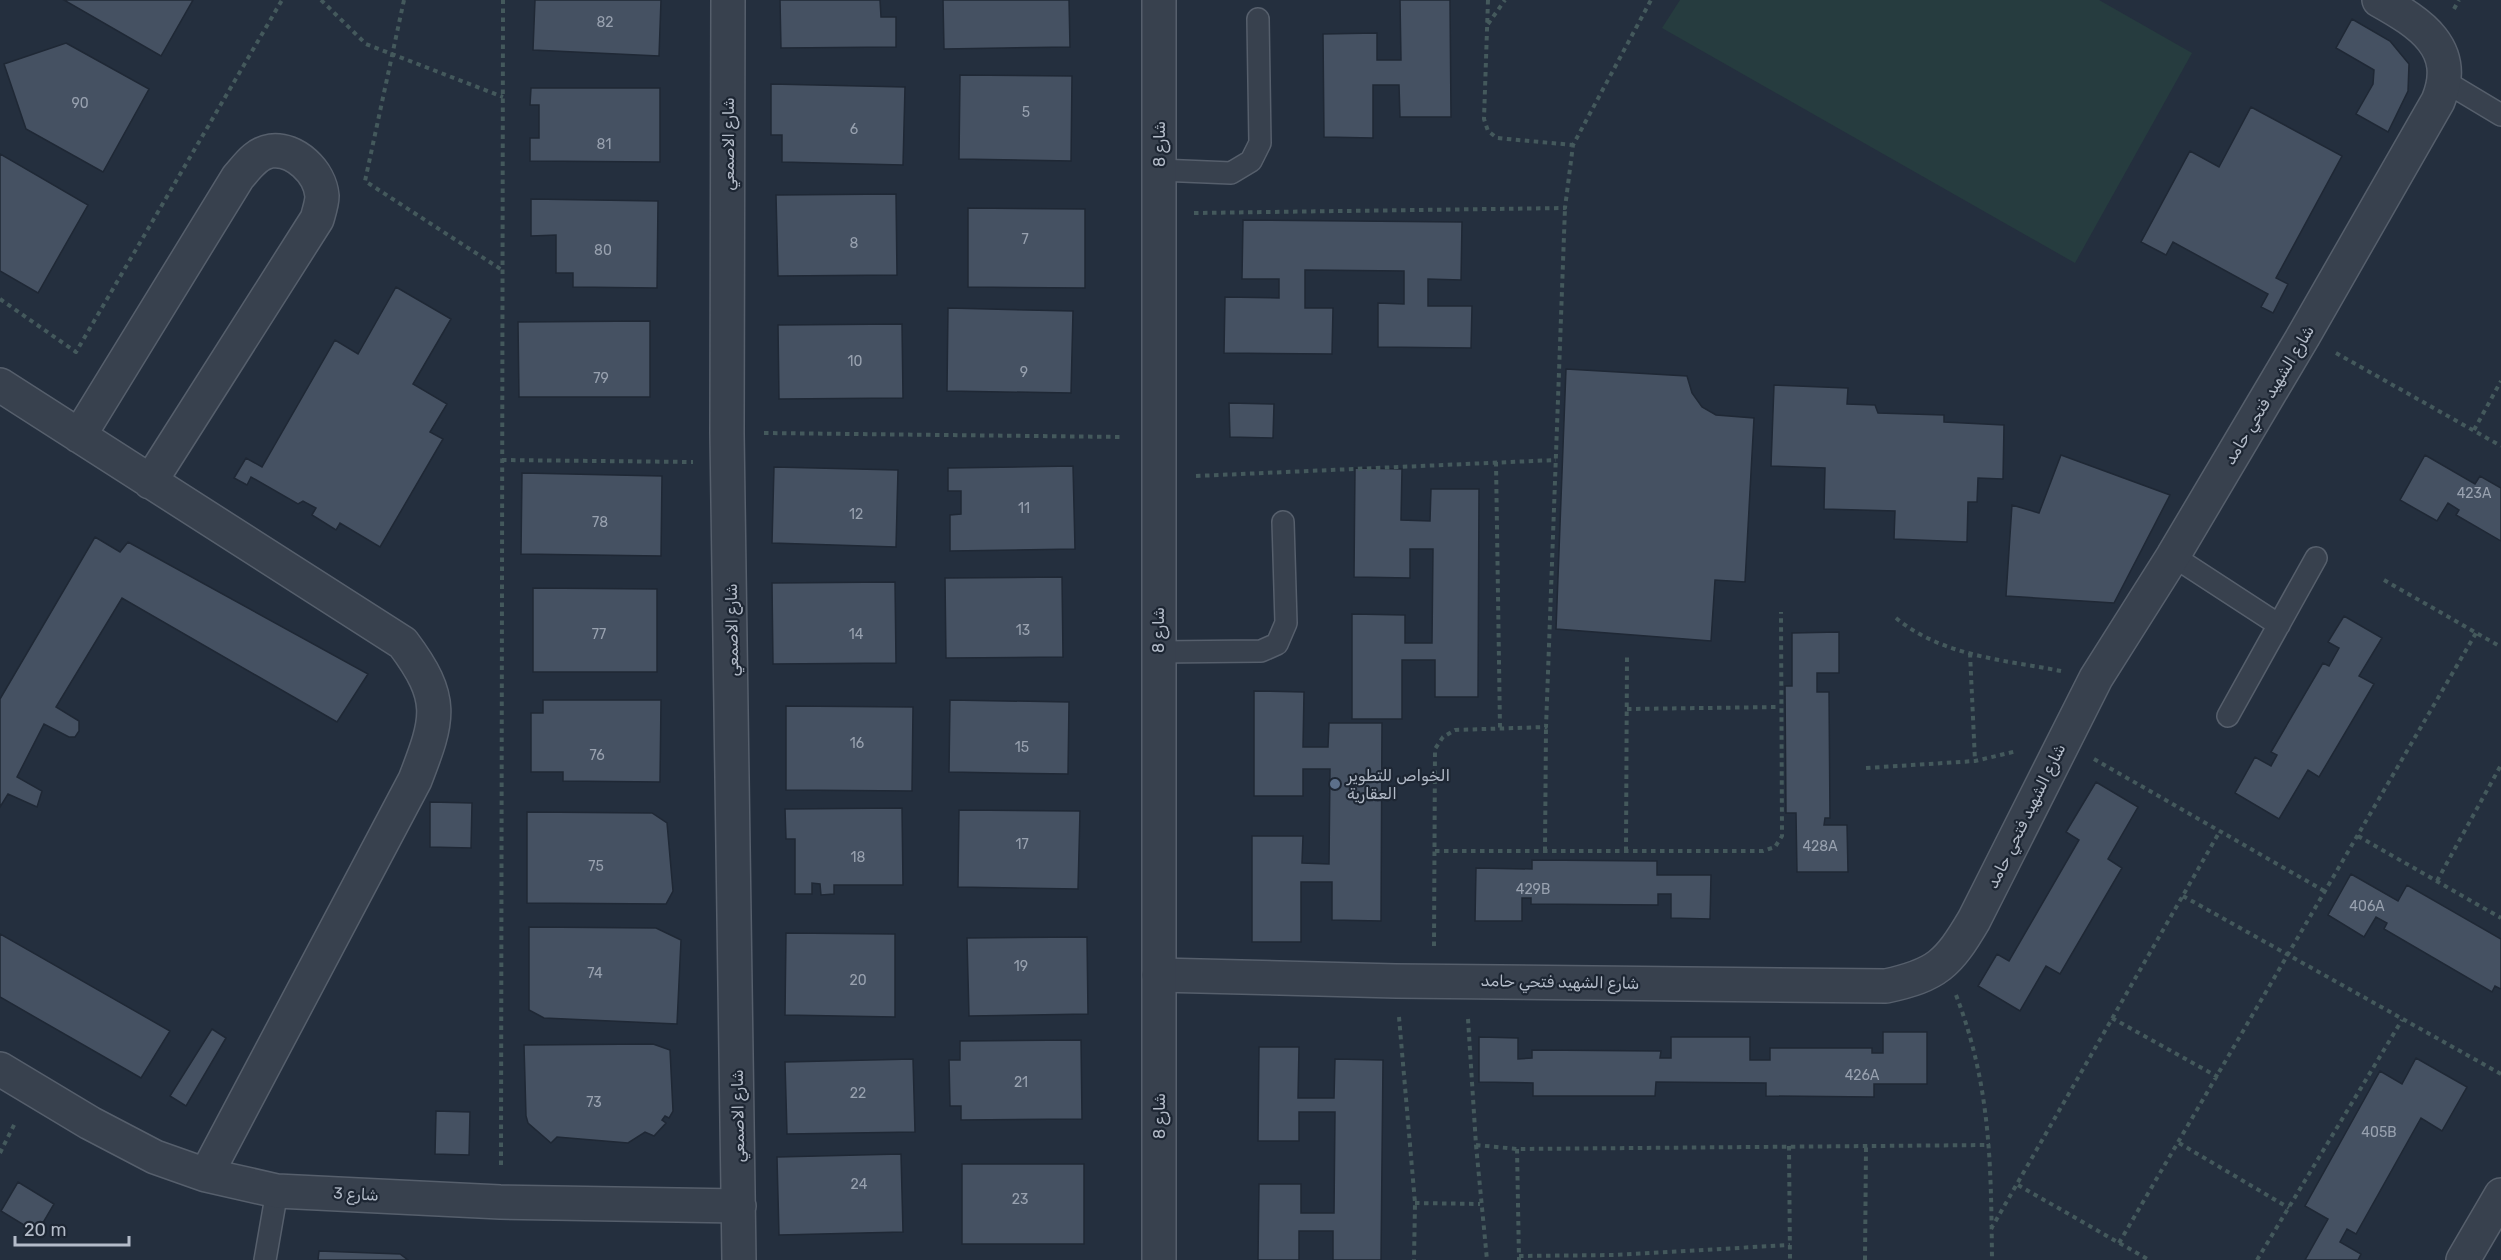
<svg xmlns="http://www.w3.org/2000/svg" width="2501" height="1260" font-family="Rubik,'Noto Naskh Arabic',sans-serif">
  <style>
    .green { fill: #263c3f }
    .building { fill: #455162; stroke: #1f2835; stroke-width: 1.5 }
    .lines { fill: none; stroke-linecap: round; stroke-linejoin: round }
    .service-casing { stroke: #565f6c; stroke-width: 24 }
    .minor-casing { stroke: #565f6c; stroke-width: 36 }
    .tertiary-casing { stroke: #565f6c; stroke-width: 36 }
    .path { stroke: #44595c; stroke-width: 4; stroke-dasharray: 4.5 4.5; stroke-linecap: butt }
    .service { stroke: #38414e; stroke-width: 21 }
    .minor { stroke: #38414e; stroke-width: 33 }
    .tertiary { stroke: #38414e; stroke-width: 33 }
    .service-dot { fill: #5c6f8a; stroke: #1d2633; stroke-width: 2 }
    .labels { text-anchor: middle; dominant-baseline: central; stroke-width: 4.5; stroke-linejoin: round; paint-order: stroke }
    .number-label { font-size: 14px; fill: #98a1af }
    .street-label { font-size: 16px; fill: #b4bcc9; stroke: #1d2633 }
    .poi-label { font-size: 16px; fill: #b4bcc9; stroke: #1d2633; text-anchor: start }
  </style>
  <rect width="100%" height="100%" fill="#242f3e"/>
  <!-- green -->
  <path class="green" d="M 1680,0 L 2099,0 L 2192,53 L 2075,263 L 1662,28 Z"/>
  <!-- building -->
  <path class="building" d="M 64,0 L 193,0 L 161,56 Z
    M 535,0 L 661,0 L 659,56 L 533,50 Z
    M 780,0 L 880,0 L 881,17 L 896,17 L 896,47 L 781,48 Z
    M 943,0 L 1069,0 L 1070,47 L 944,49 Z
    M 1400,0 L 1450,0 L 1451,117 L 1400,117 L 1399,85 L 1373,85 L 1373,138 L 1324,137 L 1323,34 L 1377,33 L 1377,60 L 1401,60 Z
    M 2352,19 L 2390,41 L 2409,64 L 2408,91 L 2388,132 L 2356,114 L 2373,84 L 2374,70 L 2336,48 Z
    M 66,43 L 149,89 L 103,172 L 26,129 L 4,64 Z
    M 960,75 L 1072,76 L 1071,161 L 959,159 Z
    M 771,84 L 905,87 L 903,165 L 782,162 L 782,135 L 771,135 Z
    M 531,88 L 660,88 L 660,162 L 530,161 L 530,138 L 539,138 L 539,105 L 530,105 Z
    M 2251,107 L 2342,156 L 2276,278 L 2288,284 L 2273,313 L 2261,307 L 2268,294 L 2173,242 L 2166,255 L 2141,242 L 2190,151 L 2219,167 Z
    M 0,154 L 88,205 L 38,293 L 0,271 Z
    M 896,194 L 897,275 L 778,276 L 776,195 Z
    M 531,199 L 658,201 L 657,288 L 573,287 L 573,273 L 556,273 L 556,235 L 531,236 Z
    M 968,208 L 1085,209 L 1085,288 L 968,287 Z
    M 1243,220 L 1462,222 L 1461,280 L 1428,279 L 1428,306 L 1472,306 L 1471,348 L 1378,347 L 1378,303 L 1404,304 L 1404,271 L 1305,270 L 1305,308 L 1333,308 L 1332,354 L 1224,353 L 1225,297 L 1279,298 L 1279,279 L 1242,279 Z
    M 396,287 L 451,319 L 413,384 L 447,404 L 430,432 L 443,439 L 380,547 L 340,523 L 336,530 L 312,515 L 316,508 L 303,501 L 298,504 L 251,477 L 247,485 L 234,478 L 246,458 L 262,467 L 335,340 L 358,354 Z
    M 948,308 L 1073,311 L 1071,393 L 947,391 Z
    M 650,321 L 650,397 L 519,397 L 518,322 Z
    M 902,324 L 903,398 L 779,399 L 778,325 Z
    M 1566,369 L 1687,376 L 1692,393 L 1702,407 L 1716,415 L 1754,418 L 1745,582 L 1715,580 L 1711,641 L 1556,629 Z
    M 1774,385 L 1848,388 L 1847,404 L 1875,405 L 1878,413 L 1944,415 L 1944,422 L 2004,425 L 2003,479 L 1978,478 L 1977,502 L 1968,502 L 1967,542 L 1894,539 L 1895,511 L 1824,509 L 1825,468 L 1771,466 Z
    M 1229,403 L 1274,404 L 1273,438 L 1230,437 Z
    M 2061,455 L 2170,495 L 2114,603 L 2006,596 L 2012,505 L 2039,513 Z
    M 2425,455 L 2475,484 L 2480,476 L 2501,488 L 2501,541 L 2456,515 L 2459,510 L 2448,503 L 2437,521 L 2400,500 Z
    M 1073,466 L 1075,549 L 950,551 L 950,515 L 961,514 L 961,491 L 948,491 L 948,468 Z
    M 774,467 L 898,470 L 896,547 L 772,543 Z
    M 1355,468 L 1402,469 L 1401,520 L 1430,521 L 1431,489 L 1479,489 L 1478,697 L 1435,697 L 1435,660 L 1402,660 L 1402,719 L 1352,719 L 1352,614 L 1405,615 L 1405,643 L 1432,643 L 1433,549 L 1410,549 L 1410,578 L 1354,577 Z
    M 522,473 L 662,476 L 661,556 L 521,554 Z
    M 95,537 L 120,552 L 128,542 L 368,674 L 337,722 L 122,598 L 56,707 L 79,721 L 79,731 L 75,737 L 69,737 L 44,724 L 17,777 L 42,791 L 37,807 L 8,794 L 0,807 L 0,699 Z
    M 1062,577 L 1063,657 L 946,658 L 945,578 Z
    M 895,582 L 896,663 L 773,664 L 772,583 Z
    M 533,588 L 657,589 L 657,672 L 533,672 Z
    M 2344,616 L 2382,638 L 2359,676 L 2374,684 L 2319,777 L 2308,770 L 2279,819 L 2235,793 L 2255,757 L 2271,766 L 2277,755 L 2271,752 L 2323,663 L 2329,666 L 2339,648 L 2328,642 Z
    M 1839,632 L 1839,673 L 1817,673 L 1817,692 L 1829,692 L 1830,818 L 1825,818 L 1824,825 L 1847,825 L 1848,872 L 1797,872 L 1796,813 L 1786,813 L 1785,686 L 1792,686 L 1792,633 Z
    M 1254,691 L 1304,692 L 1303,747 L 1328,747 L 1329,723 L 1382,723 L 1381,921 L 1332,920 L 1332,882 L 1301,882 L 1301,942 L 1252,942 L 1252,836 L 1303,836 L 1302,863 L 1329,864 L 1330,769 L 1303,769 L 1303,796 L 1254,796 Z
    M 543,700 L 661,700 L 660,782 L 563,781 L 563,772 L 531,772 L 531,713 L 543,713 Z
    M 950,700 L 1069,702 L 1068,774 L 949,772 Z
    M 786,706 L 913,707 L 912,791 L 786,790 Z
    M 2096,782 L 2138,807 L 2108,859 L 2122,868 L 2060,974 L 2046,966 L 2020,1011 L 1978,986 L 1997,954 L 2009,961 L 2079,840 L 2066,832 Z
    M 430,802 L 472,803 L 471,848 L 430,847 Z
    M 902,808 L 903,885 L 834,885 L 834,894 L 821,895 L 820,884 L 812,883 L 812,894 L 795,894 L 795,839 L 786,839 L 785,809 Z
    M 959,810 L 1080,811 L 1078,889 L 958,887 Z
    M 527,812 L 652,813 L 667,823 L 673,891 L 666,904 L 527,903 Z
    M 1532,860 L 1657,861 L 1657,875 L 1711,875 L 1710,919 L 1671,918 L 1671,894 L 1658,894 L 1658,905 L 1531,904 L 1531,898 L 1522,898 L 1522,921 L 1475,921 L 1476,868 L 1532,869 Z
    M 2351,874 L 2398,901 L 2407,885 L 2501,939 L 2501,989 L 2495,986 L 2492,992 L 2384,929 L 2387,923 L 2376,917 L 2364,937 L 2328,915 Z
    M 529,927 L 656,928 L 681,940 L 677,1024 L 544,1018 L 529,1010 Z
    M 786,933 L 895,934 L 895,1017 L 785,1015 Z
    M 0,934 L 170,1031 L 141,1078 L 0,997 Z
    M 1087,937 L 1088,1014 L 969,1016 L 967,938 Z
    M 212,1029 L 226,1038 L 186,1106 L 170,1096 Z
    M 1883,1032 L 1927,1032 L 1927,1084 L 1874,1084 L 1874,1097 L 1766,1096 L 1766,1083 L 1656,1082 L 1655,1096 L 1533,1096 L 1533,1083 L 1479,1082 L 1479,1037 L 1518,1038 L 1518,1059 L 1532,1058 L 1532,1050 L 1661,1051 L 1660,1058 L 1671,1058 L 1671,1037 L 1750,1037 L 1750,1060 L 1770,1060 L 1770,1048 L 1872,1048 L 1872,1053 L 1883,1053 Z
    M 1081,1040 L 1082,1119 L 961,1120 L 961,1106 L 950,1106 L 949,1060 L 960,1060 L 960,1041 Z
    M 653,1044 L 670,1050 L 673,1111 L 669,1118 L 665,1116 L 662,1120 L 666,1123 L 654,1136 L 645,1132 L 628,1143 L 557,1137 L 551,1143 L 528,1123 L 526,1116 L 524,1045 Z
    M 1259,1047 L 1299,1047 L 1298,1098 L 1334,1098 L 1335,1059 L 1383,1060 L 1381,1260 L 1333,1260 L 1333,1231 L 1299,1231 L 1299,1260 L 1258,1260 L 1259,1184 L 1301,1184 L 1301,1213 L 1334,1213 L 1335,1112 L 1299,1112 L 1299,1141 L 1258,1141 Z
    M 2416,1058 L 2467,1087 L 2442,1131 L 2421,1118 L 2356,1234 L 2347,1229 L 2340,1242 L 2361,1254 L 2358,1260 L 2305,1260 L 2328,1219 L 2305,1206 L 2380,1071 L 2402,1084 Z
    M 913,1059 L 915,1132 L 787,1134 L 785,1062 Z
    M 436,1111 L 470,1112 L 469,1155 L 435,1154 Z
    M 901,1154 L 903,1232 L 779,1235 L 777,1157 Z
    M 962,1164 L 1084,1164 L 1084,1244 L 962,1244 Z
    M 18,1182 L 54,1204 L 37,1233 L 1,1211 Z
    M 319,1251 L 400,1254 L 408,1260 L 318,1260 Z"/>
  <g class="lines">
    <!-- service casing -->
    <g class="service-casing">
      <path id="service" d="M 2446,82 L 2501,115
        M 1159,170 L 1231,173 L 1251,161 L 1260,143 L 1258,19
        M 2173,556 L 2279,625
        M 1158,652 L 1261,651 L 1277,644 L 1286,623 L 1283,522
        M 2228,716 L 2316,558
        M 265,1260 L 277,1191"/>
    </g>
    <!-- minor casing -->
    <g class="minor-casing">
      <path id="minor" d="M 728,0 L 727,433 L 739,1260
        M 0,385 L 403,643 C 445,699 439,718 415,780 L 206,1175
        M 79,436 L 238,177 C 247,167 256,153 271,151 C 295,148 320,172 322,196 C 322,203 319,212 317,219 L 150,482
        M 1159,975 L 1396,981 L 1886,986 C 1937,975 1948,964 1974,920 L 2096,678 L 2173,556 L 2304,335 L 2438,101 C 2460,48 2420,23 2379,0
        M 0,1069 L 90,1123 L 155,1157 L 206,1175 L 277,1191 L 500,1202 L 739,1206
        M 2463,1260 L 2501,1195"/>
    </g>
    <!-- tertiary casing -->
    <g class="tertiary-casing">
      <path id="tertiary" d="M 1159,0 L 1159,1260"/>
    </g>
    <!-- path -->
    <path class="path" d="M 321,0 L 366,44 L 503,97
      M 404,0 L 365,181 L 502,270
      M 1488,0 L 1484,119 L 1488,131 L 1497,138 L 1573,145
      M 2454,9 L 2459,0
      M 1488,24 L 1505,0
      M 1194,213 L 1565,208 L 1573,145 L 1651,0
      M 0,299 L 76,352 L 282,0
      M 2336,353 L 2501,446
      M 2474,430 L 2501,381
      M 764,433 L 1123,437
      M 502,460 L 693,462
      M 1496,462 L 1500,728
      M 1196,476 L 1556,460
      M 2384,580 L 2501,647
      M 1896,618 C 1942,656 2004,660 2061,671
      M 1970,653 L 1975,761
      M 1627,709 L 1780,707
      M 2094,759 L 2326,892
      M 1866,768 L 1975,761 L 2017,751
      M 2358,836 L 2501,918
      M 1435,851 L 1763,851 L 1775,847 L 1782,836 L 1781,612
      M 1545,851 L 1546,727
      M 1626,851 L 1627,654
      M 2437,881 L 2501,765
      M 2183,896 L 2501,1074
      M 1434,946 L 1435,749 L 1443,737 L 1455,730 L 1546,727 L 1565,208
      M 1956,995 C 1991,1086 1991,1165 1992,1260
      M 1399,1017 L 1415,1203 L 1414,1260
      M 2112,1018 L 2218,1077
      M 1468,1019 L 1476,1145 L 1487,1260
      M 2179,1143 L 2289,1208
      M 1476,1145 L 1517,1149 L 1990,1145
      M 1789,1146 L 1790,1260
      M 1517,1149 L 1519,1260
      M 0,1153 L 16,1121
      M 501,1165 L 503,0
      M 2018,1185 L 2149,1260
      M 1415,1203 L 1480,1204
      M 1991,1229 L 2220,831
      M 2119,1243 L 2476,633
      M 1519,1256 L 1614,1255 L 1790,1245
      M 1865,1260 L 1866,1146
      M 2257,1260 L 2402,1020"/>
    <!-- service -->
    <use href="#service" class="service"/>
    <!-- minor -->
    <use href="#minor" class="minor"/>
    <!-- tertiary -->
    <use href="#tertiary" class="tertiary"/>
  </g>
  <!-- markers -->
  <circle class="service-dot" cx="1335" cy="784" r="6"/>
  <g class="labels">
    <!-- number labels -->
    <g class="number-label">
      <text x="605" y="22">82</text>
      <text x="80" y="103">90</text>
      <text x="1026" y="112">5</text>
      <text x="854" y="129">6</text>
      <text x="604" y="144">81</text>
      <text x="1025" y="239">7</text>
      <text x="854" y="243">8</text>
      <text x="603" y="250">80</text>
      <text x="855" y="361">10</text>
      <text x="1024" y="372">9</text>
      <text x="601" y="378">79</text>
      <text x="2474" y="493">423A</text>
      <text x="1024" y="508">11</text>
      <text x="856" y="514">12</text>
      <text x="600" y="522">78</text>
      <text x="1023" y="630">13</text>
      <text x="599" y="634">77</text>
      <text x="856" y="634">14</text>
      <text x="857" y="743">16</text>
      <text x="1022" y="747">15</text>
      <text x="597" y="755">76</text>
      <text x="1022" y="844">17</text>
      <text x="1820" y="846">428A</text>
      <text x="858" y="857">18</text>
      <text x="596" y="866">75</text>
      <text x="1533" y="889">429B</text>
      <text x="2367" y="906">406A</text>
      <text x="1021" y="966">19</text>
      <text x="595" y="973">74</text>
      <text x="858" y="980">20</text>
      <text x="1862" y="1075">426A</text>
      <text x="1021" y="1082">21</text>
      <text x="858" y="1093">22</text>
      <text x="594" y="1102">73</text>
      <text x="2379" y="1132">405B</text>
      <text x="859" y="1184">24</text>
      <text x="1020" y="1199">23</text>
    </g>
    <!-- street labels -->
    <g class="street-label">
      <text transform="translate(728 144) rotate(-90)">شارع الاصمعي</text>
      <text transform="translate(1159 144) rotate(-90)">شارع 8</text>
      <text transform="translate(2269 395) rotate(-59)">شارع الشهيد فتحي حامد</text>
      <text transform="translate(732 630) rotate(-91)">شارع الاصمعي</text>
      <text transform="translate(1158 630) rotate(-90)">شارع 8</text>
      <text transform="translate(2026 816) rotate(-64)">شارع الشهيد فتحي حامد</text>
      <text transform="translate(1560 982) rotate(1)">شارع الشهيد فتحي حامد</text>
      <text transform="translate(738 1116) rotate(-91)">شارع الاصمعي</text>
      <text transform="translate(1159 1116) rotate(-90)">شارع 8</text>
      <text transform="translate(356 1194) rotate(3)">شارع 3</text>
    </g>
    <!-- poi labels -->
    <g class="poi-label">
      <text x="1347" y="775">الخواص للتطوير<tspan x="1347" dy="18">العقارية</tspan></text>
    </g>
  </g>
  <!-- scale -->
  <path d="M15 1236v9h114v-9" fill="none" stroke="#b4bcc9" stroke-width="3"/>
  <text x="24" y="1236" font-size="18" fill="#b4bcc9" stroke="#1d2633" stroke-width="4.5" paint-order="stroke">20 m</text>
</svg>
